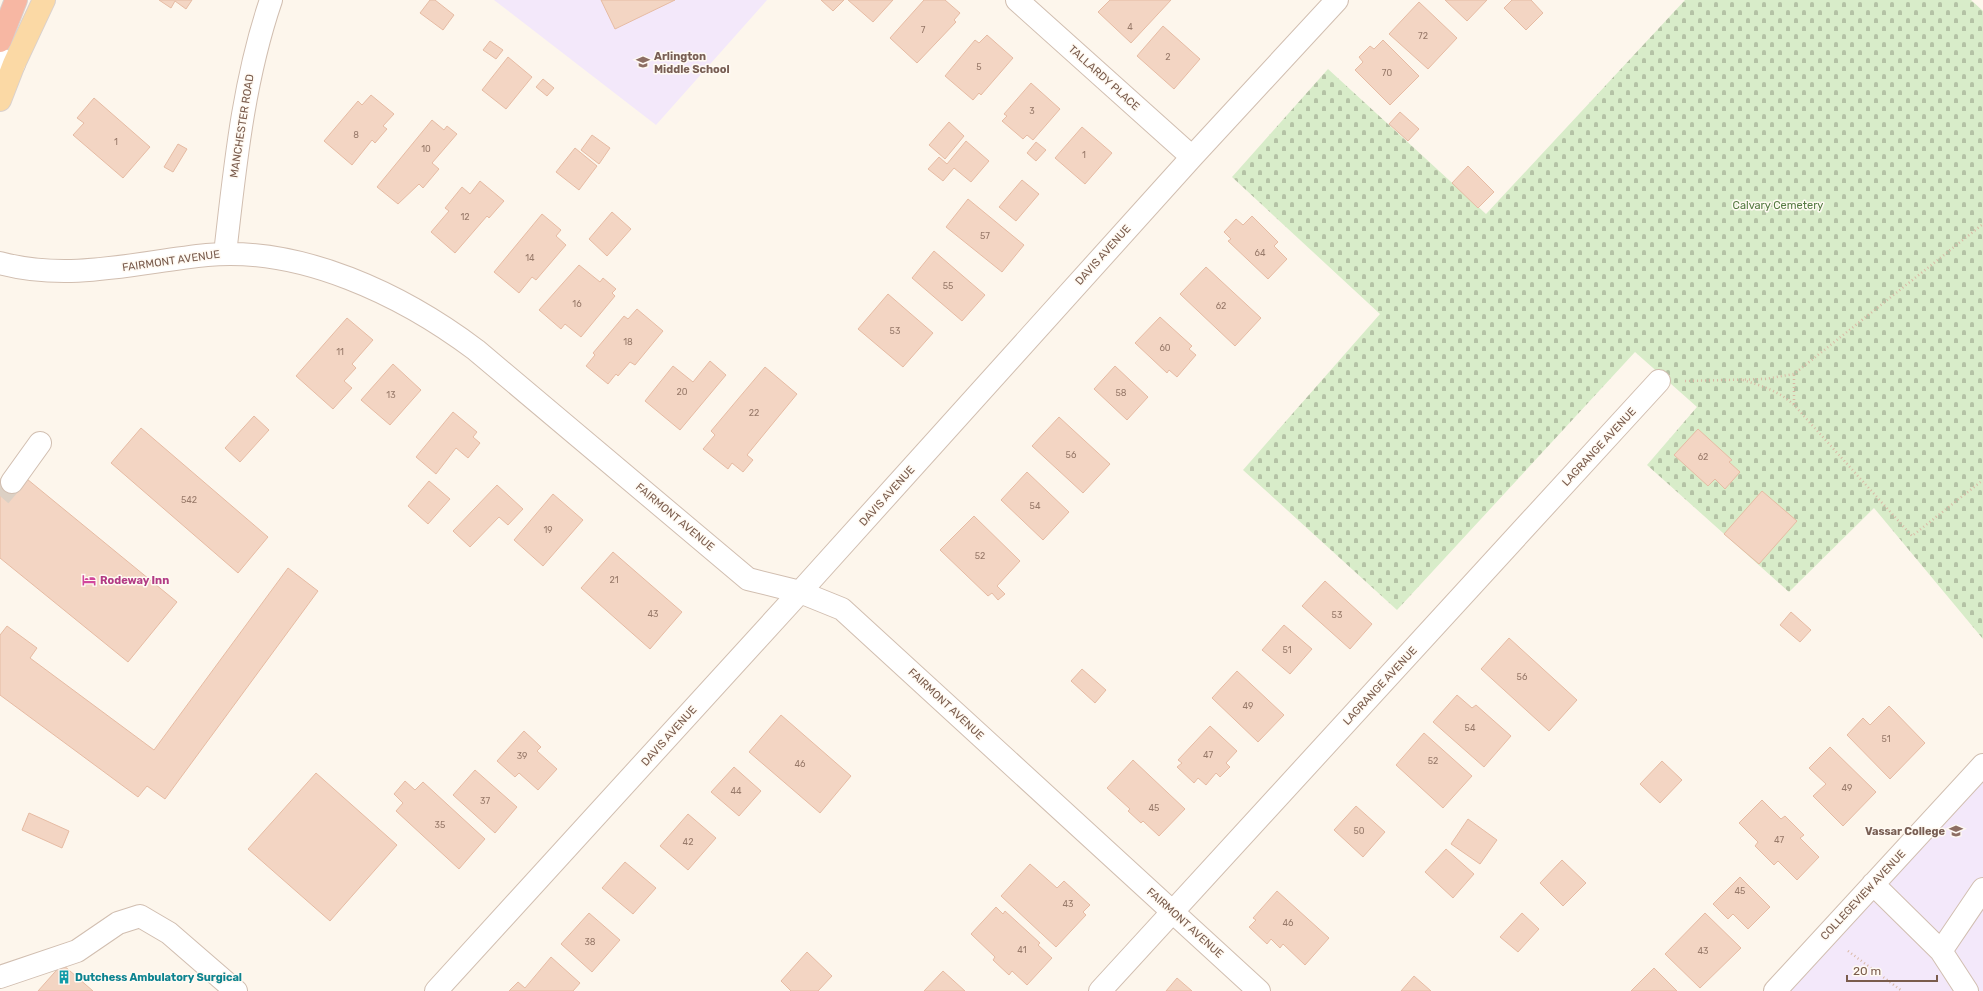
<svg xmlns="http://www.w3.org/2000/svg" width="1983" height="991" font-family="Rubik,sans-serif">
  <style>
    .education { fill: #f3e8fa }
    .cemetery { fill: url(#cemetery-stones) }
    .building { fill: #f3d5c3; stroke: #e6bba3 }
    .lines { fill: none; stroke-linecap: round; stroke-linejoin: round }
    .minor-tunnel { stroke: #dcd0c4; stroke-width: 22; stroke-dasharray: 22 11; stroke-linecap: butt }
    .minor-casing { stroke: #d1beb0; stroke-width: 24 }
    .major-casing { stroke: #dad1cd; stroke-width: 24 }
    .highway-casing { stroke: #dad1cd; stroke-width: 24 }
    .path { stroke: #d9b8a5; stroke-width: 2.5; stroke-dasharray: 1 3; stroke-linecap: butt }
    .minor { stroke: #fff; stroke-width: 22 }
    .major { stroke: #fbd9a5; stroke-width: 22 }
    .highway { stroke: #f7b7a3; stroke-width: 22 }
    .labels { text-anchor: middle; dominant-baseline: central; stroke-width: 3; stroke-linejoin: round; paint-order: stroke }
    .number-label { font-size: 9px; fill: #987a6a }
    .education-label { font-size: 11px; font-weight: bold; fill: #785e54; stroke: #fffaf3; text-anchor: start }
    .street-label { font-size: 11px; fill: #7a5c4d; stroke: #fffaf3 }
    .park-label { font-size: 11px; fill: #537a41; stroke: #fffaf3 }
    .hotel-label { font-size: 11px; font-weight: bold; fill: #b23c85; stroke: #fffaf3; text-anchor: start }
    .culture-label { font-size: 11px; font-weight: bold; fill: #0d838f; stroke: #fffaf3; text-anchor: start }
  </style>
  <defs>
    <pattern id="cemetery-stones" width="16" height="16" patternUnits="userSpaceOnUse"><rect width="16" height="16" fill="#d8ecc9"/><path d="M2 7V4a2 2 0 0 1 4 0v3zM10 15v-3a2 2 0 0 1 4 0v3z" fill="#b4c2a5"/></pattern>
  </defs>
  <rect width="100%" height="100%" fill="#fdf6ec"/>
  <!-- education -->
  <path class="education" d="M 494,0 L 767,0 L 656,125 Z
    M 1983,771 L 1983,991 L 1787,991 Z"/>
  <!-- cemetery -->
  <path class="cemetery" d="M 1685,0 L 1971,0 L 1983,11 L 1983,639 L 1874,508 L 1789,592 L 1647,465 L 1697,407 L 1635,352 L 1397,610 L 1243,470 L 1380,314 L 1232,177 L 1328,69 L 1486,214 Z"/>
  <!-- building -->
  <path class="building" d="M 159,0 L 192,0 L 186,9 L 175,1 L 171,8 Z
    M 430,0 L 435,0 L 454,15 L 443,30 L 420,13 Z
    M 601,0 L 675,0 L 615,29 Z
    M 821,0 L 844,0 L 833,11 Z
    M 848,0 L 893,0 L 873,22 Z
    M 924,0 L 945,0 L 960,13 L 954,20 L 956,22 L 917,63 L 890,38 Z
    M 1110,0 L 1171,0 L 1131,43 L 1098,12 Z
    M 1445,0 L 1487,0 L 1467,21 Z
    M 1512,0 L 1531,0 L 1543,13 L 1526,30 L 1504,8 Z
    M 1419,2 L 1457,38 L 1428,69 L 1389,34 Z
    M 1163,26 L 1200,59 L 1174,89 L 1137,56 Z
    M 987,35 L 1013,58 L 981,95 L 979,93 L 973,100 L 945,76 L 975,40 L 979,43 Z
    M 1383,40 L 1419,76 L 1390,105 L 1355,70 L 1363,62 L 1359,57 L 1370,46 L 1374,49 Z
    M 490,41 L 503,50 L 496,59 L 483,50 Z
    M 508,57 L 532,77 L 506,109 L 482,90 Z
    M 543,79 L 554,88 L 547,96 L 536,87 Z
    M 1031,83 L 1060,109 L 1033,140 L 1027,135 L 1023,139 L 1002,121 L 1007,116 L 1004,114 Z
    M 371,95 L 394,114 L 383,126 L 387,129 L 375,143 L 372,140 L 352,165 L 324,141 L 358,101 L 362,105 Z
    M 94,98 L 150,147 L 123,178 L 73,135 L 84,123 L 77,118 Z
    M 1400,112 L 1419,129 L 1408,141 L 1389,124 Z
    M 432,120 L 444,130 L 447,126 L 457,134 L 432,163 L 439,169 L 423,188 L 419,184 L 398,204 L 377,187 Z
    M 949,122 L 964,136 L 945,159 L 929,145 Z
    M 1082,127 L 1112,153 L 1085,184 L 1055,158 Z
    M 592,135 L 610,148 L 599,164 L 581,150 Z
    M 966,141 L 989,161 L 971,182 L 954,168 L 943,181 L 928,169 L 939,157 L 947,164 Z
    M 1036,142 L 1046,150 L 1036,161 L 1027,153 Z
    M 178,144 L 187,149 L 173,172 L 164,167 Z
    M 575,148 L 597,166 L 579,190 L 556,172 Z
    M 1468,166 L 1494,192 L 1478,208 L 1452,183 Z
    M 1022,180 L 1039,194 L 1016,221 L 999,207 Z
    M 480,181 L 504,201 L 489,218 L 487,216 L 455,253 L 431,232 L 449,211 L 445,208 L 462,187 L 470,194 Z
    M 968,199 L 1024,245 L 1002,272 L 946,227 Z
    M 612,212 L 631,229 L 607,256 L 589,239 Z
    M 542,214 L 561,230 L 556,236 L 566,245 L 536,280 L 532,277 L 519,293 L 494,272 Z
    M 1252,216 L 1278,242 L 1274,246 L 1287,259 L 1268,279 L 1228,241 L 1231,239 L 1224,232 L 1236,219 L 1243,225 Z
    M 934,251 L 985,295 L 962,321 L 912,278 Z
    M 579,265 L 600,282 L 603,278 L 616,289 L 612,293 L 615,296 L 581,337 L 565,324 L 561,329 L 539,310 Z
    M 1206,267 L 1261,318 L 1235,346 L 1180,294 Z
    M 888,294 L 933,333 L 903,367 L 858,329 Z
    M 637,309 L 663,331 L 635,365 L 630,362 L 618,376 L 616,374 L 608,384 L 586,366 L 595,355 L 593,353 L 624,316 L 628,319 Z
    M 1160,317 L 1192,346 L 1189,349 L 1196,355 L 1177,377 L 1169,370 L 1167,373 L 1135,343 Z
    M 347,318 L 373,340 L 352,364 L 356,368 L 344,381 L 352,388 L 333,409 L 296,376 Z
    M 710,361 L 726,375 L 680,430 L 645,401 L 673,366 L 693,382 Z
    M 393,364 L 421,390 L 390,425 L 361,400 Z
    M 1115,366 L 1148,397 L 1127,420 L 1094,389 Z
    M 765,367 L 797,394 L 747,455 L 753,460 L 743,472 L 732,463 L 728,469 L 703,449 L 715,435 L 711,431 Z
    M 453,412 L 477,432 L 473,437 L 480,443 L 468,458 L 456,448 L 436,474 L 416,457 Z
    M 254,416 L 269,430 L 240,462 L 225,448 Z
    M 1059,417 L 1110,464 L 1083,493 L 1032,446 Z
    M 141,428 L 268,537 L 238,573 L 111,463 Z
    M 1698,429 L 1732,460 L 1729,462 L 1740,472 L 1725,489 L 1715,479 L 1708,486 L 1674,455 Z
    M 1027,472 L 1069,512 L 1043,540 L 1001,500 Z
    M 5,477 L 27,479 L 177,602 L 128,662 L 0,558 L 0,483 Z
    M 429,481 L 450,499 L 428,524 L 408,506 Z
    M 497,485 L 523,509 L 508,525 L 499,517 L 470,547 L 453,531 Z
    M 1762,491 L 1797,521 L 1759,564 L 1724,534 Z
    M 553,494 L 583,520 L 543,566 L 514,540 Z
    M 974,516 L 1020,561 L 997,586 L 1005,594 L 998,600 L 992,593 L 988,596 L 940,550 Z
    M 613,552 L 682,612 L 650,649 L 581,588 Z
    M 288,568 L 318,591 L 165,799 L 147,786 L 138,797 L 0,695 L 0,635 L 7,626 L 37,648 L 30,658 L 154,750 Z
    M 1325,581 L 1372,624 L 1350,649 L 1302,606 Z
    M 1791,612 L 1811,630 L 1800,642 L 1780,625 Z
    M 1284,625 L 1312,649 L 1290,674 L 1262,650 Z
    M 1509,638 L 1577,700 L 1549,731 L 1481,669 Z
    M 1082,669 L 1106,690 L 1095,703 L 1071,681 Z
    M 1237,671 L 1284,715 L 1258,742 L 1212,698 Z
    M 1457,695 L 1472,708 L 1476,705 L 1511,736 L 1484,767 L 1433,722 Z
    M 1889,706 L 1925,743 L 1890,779 L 1847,735 L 1863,718 L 1870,725 Z
    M 781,715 L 851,776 L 820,813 L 749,752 Z
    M 1210,726 L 1237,751 L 1226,763 L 1230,767 L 1220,777 L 1216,773 L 1206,785 L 1198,778 L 1194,783 L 1177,767 L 1182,763 L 1178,760 Z
    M 524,731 L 541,747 L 537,751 L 557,769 L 538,790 L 519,773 L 515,777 L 497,761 Z
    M 1424,733 L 1472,776 L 1443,808 L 1396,765 Z
    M 1830,747 L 1876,792 L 1843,826 L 1813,796 L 1826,784 L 1809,768 Z
    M 1133,760 L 1185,809 L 1159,836 L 1143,821 L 1141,823 L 1128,811 L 1130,809 L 1107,788 Z
    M 1662,761 L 1682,780 L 1660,803 L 1640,784 Z
    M 734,767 L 761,791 L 739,816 L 711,792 Z
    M 475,770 L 517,807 L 495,833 L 453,795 Z
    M 316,773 L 397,845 L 330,921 L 248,849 Z
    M 405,781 L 415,790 L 423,782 L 485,839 L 459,869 L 396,811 L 403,803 L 394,794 Z
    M 1762,800 L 1781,819 L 1785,816 L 1804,835 L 1800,838 L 1819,857 L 1797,880 L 1778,861 L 1774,865 L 1755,846 L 1758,842 L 1739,823 Z
    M 1356,806 L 1385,832 L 1363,857 L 1334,830 Z
    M 29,813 L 69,831 L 62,848 L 22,830 Z
    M 688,814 L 716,838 L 688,870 L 660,846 Z
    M 1468,819 L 1497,840 L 1480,864 L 1451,844 Z
    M 1446,849 L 1474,874 L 1453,898 L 1425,872 Z
    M 1562,860 L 1586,883 L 1563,906 L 1540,883 Z
    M 625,862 L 656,888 L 633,914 L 602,888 Z
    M 1030,864 L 1057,888 L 1064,881 L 1090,905 L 1083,912 L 1086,915 L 1056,947 L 1001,896 Z
    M 1740,877 L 1770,907 L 1748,929 L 1733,914 L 1728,919 L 1713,904 Z
    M 1277,891 L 1329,938 L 1305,965 L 1283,944 L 1280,948 L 1271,939 L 1267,944 L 1249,927 L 1256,920 L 1253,918 Z
    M 996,907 L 1003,914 L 1005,911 L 1040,943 L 1038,945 L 1052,958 L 1027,985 L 1012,971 L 1009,975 L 993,960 L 995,957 L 971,934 Z
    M 589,913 L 620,940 L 592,972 L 561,944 Z
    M 1522,913 L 1539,929 L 1518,952 L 1500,937 Z
    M 1705,913 L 1741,948 L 1700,988 L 1665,954 Z
    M 807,952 L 832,976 L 818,991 L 791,991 L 781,981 Z
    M 551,957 L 580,983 L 573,991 L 509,991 L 518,982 L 525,988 Z
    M 62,964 L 93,991 L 38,991 Z
    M 1654,968 L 1677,991 L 1631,991 Z
    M 943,971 L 965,991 L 924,991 Z
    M 1414,976 L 1431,991 L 1401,991 Z
    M 1177,978 L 1192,991 L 1166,991 Z"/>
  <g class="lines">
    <!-- minor-tunnel -->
    <path class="minor-tunnel" d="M 0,496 L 12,482"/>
    <!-- minor casing -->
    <g class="minor-casing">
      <path id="minor" d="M 1017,0 L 1192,157
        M 0,59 L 14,64
        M 225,254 C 235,167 243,82 271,0
        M 0,263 C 70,282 138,262 207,255 C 301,246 403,295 476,350 L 748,579 L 800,592 L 842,609 L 1259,991
        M 12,482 L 40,443
        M 1873,884 L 1941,951 L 1967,991
        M 1941,951 L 1983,889
        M 0,977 L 77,951 L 118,923 L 140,916 L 169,933 L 236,991
        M 436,991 L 800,592 L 1192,157 L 1337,0
        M 1100,991 L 1659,381
        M 1775,991 L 1983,765"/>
    </g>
    <!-- major casing -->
    <g class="major-casing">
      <path id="major" d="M 0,100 L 14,64 L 44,0"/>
    </g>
    <!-- highway casing -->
    <g class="highway-casing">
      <path id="highway" d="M 0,41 L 16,0"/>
    </g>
    <!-- path -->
    <path class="path" d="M 1743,380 C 1762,386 1779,391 1794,405 L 1912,536 L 1983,480
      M 1685,381 L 1765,379 L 1794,374 L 1983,224
      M 1794,404 L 1794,374
      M 1848,951 L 1902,991"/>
    <!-- minor -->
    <use href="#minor" class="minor"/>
    <!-- major -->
    <use href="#major" class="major"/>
    <!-- highway -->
    <use href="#highway" class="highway"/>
  </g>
  <!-- icons -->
  <defs>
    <g id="school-bare" transform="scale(1.08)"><path d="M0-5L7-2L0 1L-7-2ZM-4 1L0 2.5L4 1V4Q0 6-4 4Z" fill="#8d6e63" stroke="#fffaf3" stroke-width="2.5" paint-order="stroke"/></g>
    <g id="hotel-bare" transform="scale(1.08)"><path d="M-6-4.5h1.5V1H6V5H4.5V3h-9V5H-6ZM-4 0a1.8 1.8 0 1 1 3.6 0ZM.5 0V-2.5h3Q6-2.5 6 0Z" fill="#d1479c" stroke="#fffaf3" stroke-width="2.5" paint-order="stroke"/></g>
    <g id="university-bare" transform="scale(1.08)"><path d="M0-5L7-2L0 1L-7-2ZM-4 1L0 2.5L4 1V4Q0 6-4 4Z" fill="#8d6e63" stroke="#fffaf3" stroke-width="2.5" paint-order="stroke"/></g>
    <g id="building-bare" transform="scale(1.08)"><path d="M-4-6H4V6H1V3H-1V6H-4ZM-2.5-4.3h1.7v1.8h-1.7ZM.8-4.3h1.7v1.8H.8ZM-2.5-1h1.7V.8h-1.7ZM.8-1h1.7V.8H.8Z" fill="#0f9aa8" stroke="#fffaf3" stroke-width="2.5" paint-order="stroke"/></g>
  </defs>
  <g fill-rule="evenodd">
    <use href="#school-bare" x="643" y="62"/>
    <use href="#hotel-bare" x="89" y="580"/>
    <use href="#university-bare" x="1956" y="831"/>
    <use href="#building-bare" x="64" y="977"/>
  </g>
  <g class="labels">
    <!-- number labels -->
    <g class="number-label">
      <text x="1130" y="27">4</text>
      <text x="923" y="30">7</text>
      <text x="1423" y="36">72</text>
      <text x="1168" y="57">2</text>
      <text x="979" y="67">5</text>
      <text x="1387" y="73">70</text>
      <text x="1032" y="111">3</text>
      <text x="356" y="135">8</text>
      <text x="116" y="142">1</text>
      <text x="426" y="149">10</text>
      <text x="1084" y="155">1</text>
      <text x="465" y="217">12</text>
      <text x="985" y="236">57</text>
      <text x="1260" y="253">64</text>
      <text x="530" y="258">14</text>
      <text x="948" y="286">55</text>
      <text x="577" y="304">16</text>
      <text x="1221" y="306">62</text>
      <text x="895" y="331">53</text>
      <text x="628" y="342">18</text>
      <text x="1165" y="348">60</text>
      <text x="340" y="352">11</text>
      <text x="682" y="392">20</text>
      <text x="1121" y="393">58</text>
      <text x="391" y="395">13</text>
      <text x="754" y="413">22</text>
      <text x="1071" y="455">56</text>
      <text x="1703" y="457">62</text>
      <text x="189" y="500">542</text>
      <text x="1035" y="506">54</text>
      <text x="548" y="530">19</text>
      <text x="980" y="556">52</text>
      <text x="614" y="580">21</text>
      <text x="653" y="614">43</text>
      <text x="1337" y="615">53</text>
      <text x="1287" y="650">51</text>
      <text x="1522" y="677">56</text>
      <text x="1248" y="706">49</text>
      <text x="1470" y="728">54</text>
      <text x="1886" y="739">51</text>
      <text x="1208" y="755">47</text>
      <text x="522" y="756">39</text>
      <text x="1433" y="761">52</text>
      <text x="800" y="764">46</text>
      <text x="1847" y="788">49</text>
      <text x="736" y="791">44</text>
      <text x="485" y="801">37</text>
      <text x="1154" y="808">45</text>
      <text x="440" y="825">35</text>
      <text x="1359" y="831">50</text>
      <text x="1779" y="840">47</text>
      <text x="688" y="842">42</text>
      <text x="1740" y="891">45</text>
      <text x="1068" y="904">43</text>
      <text x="1288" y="923">46</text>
      <text x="590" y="942">38</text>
      <text x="1022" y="950">41</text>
      <text x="1703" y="951">43</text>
    </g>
    <!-- education labels -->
    <g class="education-label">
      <text x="654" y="56">Arlington<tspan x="654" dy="13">Middle School</tspan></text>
      <text x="1945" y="831" text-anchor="end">Vassar College</text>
    </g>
    <!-- street labels -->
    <g class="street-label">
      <text transform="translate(1104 78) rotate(42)">TALLARDY PLACE</text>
      <text transform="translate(242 126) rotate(-81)">MANCHESTER ROAD</text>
      <text transform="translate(1103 255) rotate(-48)">DAVIS AVENUE</text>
      <text transform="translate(171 261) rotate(-8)">FAIRMONT AVENUE</text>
      <text transform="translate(1599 447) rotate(-47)">LAGRANGE AVENUE</text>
      <text transform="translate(887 496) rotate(-48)">DAVIS AVENUE</text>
      <text transform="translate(675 517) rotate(40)">FAIRMONT AVENUE</text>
      <text transform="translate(1380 686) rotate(-47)">LAGRANGE AVENUE</text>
      <text transform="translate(946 704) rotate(43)">FAIRMONT AVENUE</text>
      <text transform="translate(669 736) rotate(-48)">DAVIS AVENUE</text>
      <text transform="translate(1863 895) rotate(-47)">COLLEGEVIEW AVENUE</text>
      <text transform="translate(1185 923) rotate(42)">FAIRMONT AVENUE</text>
    </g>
    <!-- park labels -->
    <g class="park-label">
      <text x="1778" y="205">Calvary Cemetery</text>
    </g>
    <!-- hotel labels -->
    <g class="hotel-label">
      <text x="100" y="580">Rodeway Inn</text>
    </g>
    <!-- culture labels -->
    <g class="culture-label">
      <text x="75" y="977">Dutchess Ambulatory Surgical</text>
    </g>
  </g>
  <!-- scale -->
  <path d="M1847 975v6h90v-6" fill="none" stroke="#7a5c4d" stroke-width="2"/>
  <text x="1853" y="975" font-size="12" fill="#7a5c4d" stroke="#fffaf3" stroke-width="3" paint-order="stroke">20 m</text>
</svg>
